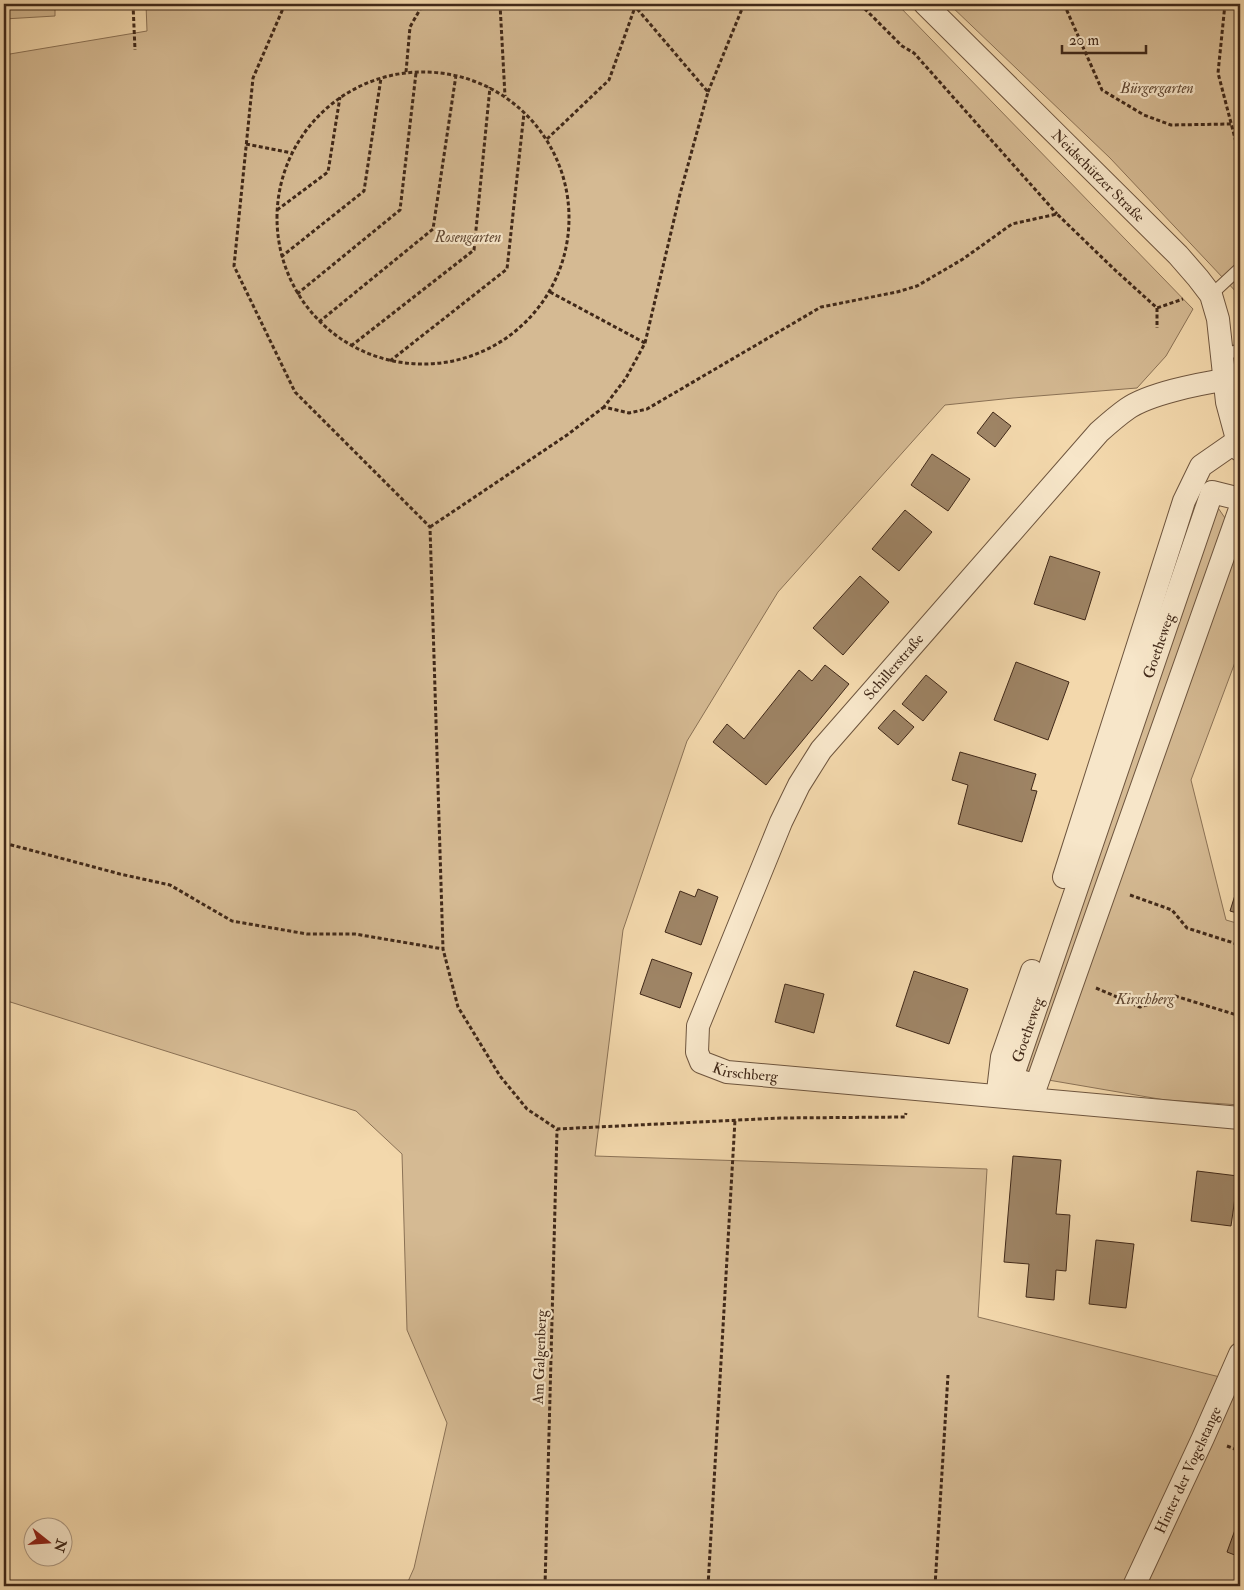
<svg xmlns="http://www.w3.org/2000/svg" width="1244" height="1590" font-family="'IM FELL Double Pica',serif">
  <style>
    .green { fill: #d5ba93; stroke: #8b7256 }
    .building { fill: #9e8465; stroke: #412919 }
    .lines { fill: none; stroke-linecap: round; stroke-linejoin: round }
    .lane-casing { stroke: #6e553e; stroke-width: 13 }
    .street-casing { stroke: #6e553e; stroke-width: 24 }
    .path { stroke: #412919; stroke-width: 3; stroke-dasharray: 4 2.5; stroke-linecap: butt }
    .lane { stroke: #f7e6c9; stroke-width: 11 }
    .street { stroke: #f7e6c9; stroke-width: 22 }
    .labels { text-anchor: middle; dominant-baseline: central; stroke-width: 4.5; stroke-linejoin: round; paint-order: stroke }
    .park-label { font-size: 15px; font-style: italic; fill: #5f4631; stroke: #f7e6c9 }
    .street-label { font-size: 15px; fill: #412919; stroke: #f7e6c9 }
  </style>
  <rect width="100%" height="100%" fill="#f3d8ac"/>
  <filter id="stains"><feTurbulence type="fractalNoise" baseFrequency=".004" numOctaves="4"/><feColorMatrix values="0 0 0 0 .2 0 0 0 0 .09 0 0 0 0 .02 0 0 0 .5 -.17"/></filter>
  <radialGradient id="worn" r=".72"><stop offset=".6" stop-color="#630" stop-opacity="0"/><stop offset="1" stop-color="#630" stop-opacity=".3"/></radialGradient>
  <!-- green -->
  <path class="green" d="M 4,4 L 55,4 L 55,16 L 4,19 Z
    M 146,4 L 897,4 L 1193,309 L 1166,356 L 1137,388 L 1013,398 L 945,405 L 778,592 L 687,741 L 623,930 L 595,1156 L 987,1169 L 978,1317 L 1240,1382 L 1240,1586 L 406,1586 L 414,1568 L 447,1423 L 407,1330 L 402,1154 L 356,1111 L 4,1000 L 4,55 L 147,31 Z
    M 949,4 L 1240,4 L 1240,296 L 1110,158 Z
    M 1212,499 L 1240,540 L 1240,649 L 1191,780 L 1226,920 L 1240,924 L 1240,1105 L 1165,1100 L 1019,1075 Z"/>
  <!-- building -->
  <path class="building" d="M 993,412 L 1011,426 L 995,447 L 977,433 Z
    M 932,454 L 970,479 L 948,511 L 911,485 Z
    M 905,510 L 932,532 L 899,571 L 872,549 Z
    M 1050,556 L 1100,572 L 1085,620 L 1034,604 Z
    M 860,576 L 889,602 L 843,655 L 813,628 Z
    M 1016,662 L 1069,682 L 1048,740 L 994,720 Z
    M 825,665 L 849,684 L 766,785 L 713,742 L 727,724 L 744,739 L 799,670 L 812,681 Z
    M 926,675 L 947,692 L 923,721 L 902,704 Z
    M 894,710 L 914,727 L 898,745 L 878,728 Z
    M 960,752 L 1036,774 L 1031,790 L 1037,791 L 1022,842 L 958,824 L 968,785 L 952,780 Z
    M 1240,879 L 1240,914 L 1230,911 Z
    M 698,889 L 718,897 L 701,945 L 665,932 L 680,891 L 695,897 Z
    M 652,959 L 692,973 L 680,1008 L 640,994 Z
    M 914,971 L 968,989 L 949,1044 L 896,1026 Z
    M 785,984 L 824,994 L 814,1033 L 775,1022 Z
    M 1013,1156 L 1061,1160 L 1056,1214 L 1070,1215 L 1066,1271 L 1056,1270 L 1054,1300 L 1026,1297 L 1029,1264 L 1004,1262 Z
    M 1197,1171 L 1238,1176 L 1231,1226 L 1191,1221 Z
    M 1096,1240 L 1134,1244 L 1126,1308 L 1089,1304 Z
    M 1240,1516 L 1240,1557 L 1227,1552 Z"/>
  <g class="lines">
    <!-- lane casing -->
    <g class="lane-casing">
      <path id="lane" d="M 1211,295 L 1240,268
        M 1223,356 L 1240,349"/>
    </g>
    <!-- street casing -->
    <g class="street-casing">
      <g id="street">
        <path id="s1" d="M 925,4 L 1178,255 L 1198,278 L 1211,295 L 1218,319 L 1227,402 L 1240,450"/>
        <path id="s2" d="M 1224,380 C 1198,384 1148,394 1127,409 C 1117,416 1108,424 1099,432 L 821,750 L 799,785 L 781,822 L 698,1026 L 697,1052 L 701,1062 L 727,1072 L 1240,1118"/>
        <path d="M 1240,499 L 1212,492 L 1012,1078 L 1036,1086 L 1240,509"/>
        <path d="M 1064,877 L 1184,501 L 1201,466 L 1237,441"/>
        <path d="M 998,1091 L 1002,1057 L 1032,971"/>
        <path id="s3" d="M 1134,1586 L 1203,1438 L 1240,1354"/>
      </g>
    </g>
    <!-- path -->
    <path class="path" d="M 133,4 L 135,50
      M 285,4 L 253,78 L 234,266 L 295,392 L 430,527 L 443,949 L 458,1007 L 500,1076 L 527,1109 L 557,1129 L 780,1118 L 905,1117 L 906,1113
      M 500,4 L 505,96
      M 633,4 L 708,92 L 680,194 L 645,343 L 626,378 L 604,407 L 629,413 L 647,409 L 821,307 L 897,292 L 917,286 L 963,259 L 1012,224 L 1057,214 L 1115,270 L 1157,308 L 1183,299
      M 860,4 L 902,46 L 914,53 L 1057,214
      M 1064,4 L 1102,90 L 1144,115 L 1171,125 L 1231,124
      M 1225,4 L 1218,73 L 1237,146 L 1240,152
      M 406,72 L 410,27 L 423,4
      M277 218a146 146 0 1 1 292 0a146 146 0 1 1-292 0Z
      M 708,92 L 744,4
      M 547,139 L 609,80 L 635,7
      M 246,144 L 292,153
      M 277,210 L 328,172 L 340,97
      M 281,257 L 364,191 L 381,78
      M 550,292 L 645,343
      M 297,294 L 400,210 L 416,73
      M 1157,308 L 1157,328
      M 319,322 L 433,229 L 456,75
      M 351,346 L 474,250 L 490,87
      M 390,361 L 507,269 L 524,113
      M 430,527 L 567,435 L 604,407
      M 4,843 L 120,874 L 170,885 L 232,921 L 307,934 L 355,934 L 443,949
      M 1130,895 L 1172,910 L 1187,928 L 1240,945
      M 1096,988 L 1140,1007 L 1175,996 L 1240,1016
      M 1227,1446 L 1240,1451
      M 545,1586 L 557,1130
      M 708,1586 L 735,1120
      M 935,1586 L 948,1375"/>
    <!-- lane -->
    <use href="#lane" class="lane"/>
    <!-- street -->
    <use href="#street" class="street"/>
  </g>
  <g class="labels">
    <!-- park labels -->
    <g class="park-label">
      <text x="1157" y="88">Bürgergarten</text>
      <text x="468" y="237">Rosengarten</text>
      <text x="1145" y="999">Kirschberg</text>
    </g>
    <!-- street labels -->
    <g class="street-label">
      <text stroke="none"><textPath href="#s1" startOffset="244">Neidschützer Straße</textPath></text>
      <text transform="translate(1159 646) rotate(-71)">Goetheweg</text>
      <text transform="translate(894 667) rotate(-49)">Schillerstraße</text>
      <text transform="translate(1028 1030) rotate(-71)">Goetheweg</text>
      <text stroke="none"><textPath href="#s2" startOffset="946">Kirschberg</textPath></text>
      <text transform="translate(540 1357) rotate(-88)">Am Galgenberg</text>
      <text stroke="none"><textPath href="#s3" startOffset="128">Hinter der Vogelstange</textPath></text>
    </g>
  </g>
  <!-- margin -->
  <rect width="1244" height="1590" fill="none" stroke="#f3d8ac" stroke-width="20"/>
  <rect x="5" y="5" width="1234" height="1580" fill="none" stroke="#412919" stroke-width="2.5"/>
  <rect x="10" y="10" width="1224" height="1570" fill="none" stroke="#412919"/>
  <!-- north arrow -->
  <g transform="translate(48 1542) rotate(107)"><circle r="24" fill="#f7e6c9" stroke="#ae9a83"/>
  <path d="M0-4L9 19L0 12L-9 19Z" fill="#8f2418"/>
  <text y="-8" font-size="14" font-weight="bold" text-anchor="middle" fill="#412919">N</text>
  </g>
  <!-- scale -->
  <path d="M1062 45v8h84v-8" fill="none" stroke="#412919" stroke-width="2.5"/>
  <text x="1069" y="45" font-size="15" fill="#412919" stroke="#f7e6c9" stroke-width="4" paint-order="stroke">20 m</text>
  <rect width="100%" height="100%" filter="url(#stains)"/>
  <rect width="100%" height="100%" fill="url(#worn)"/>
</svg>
